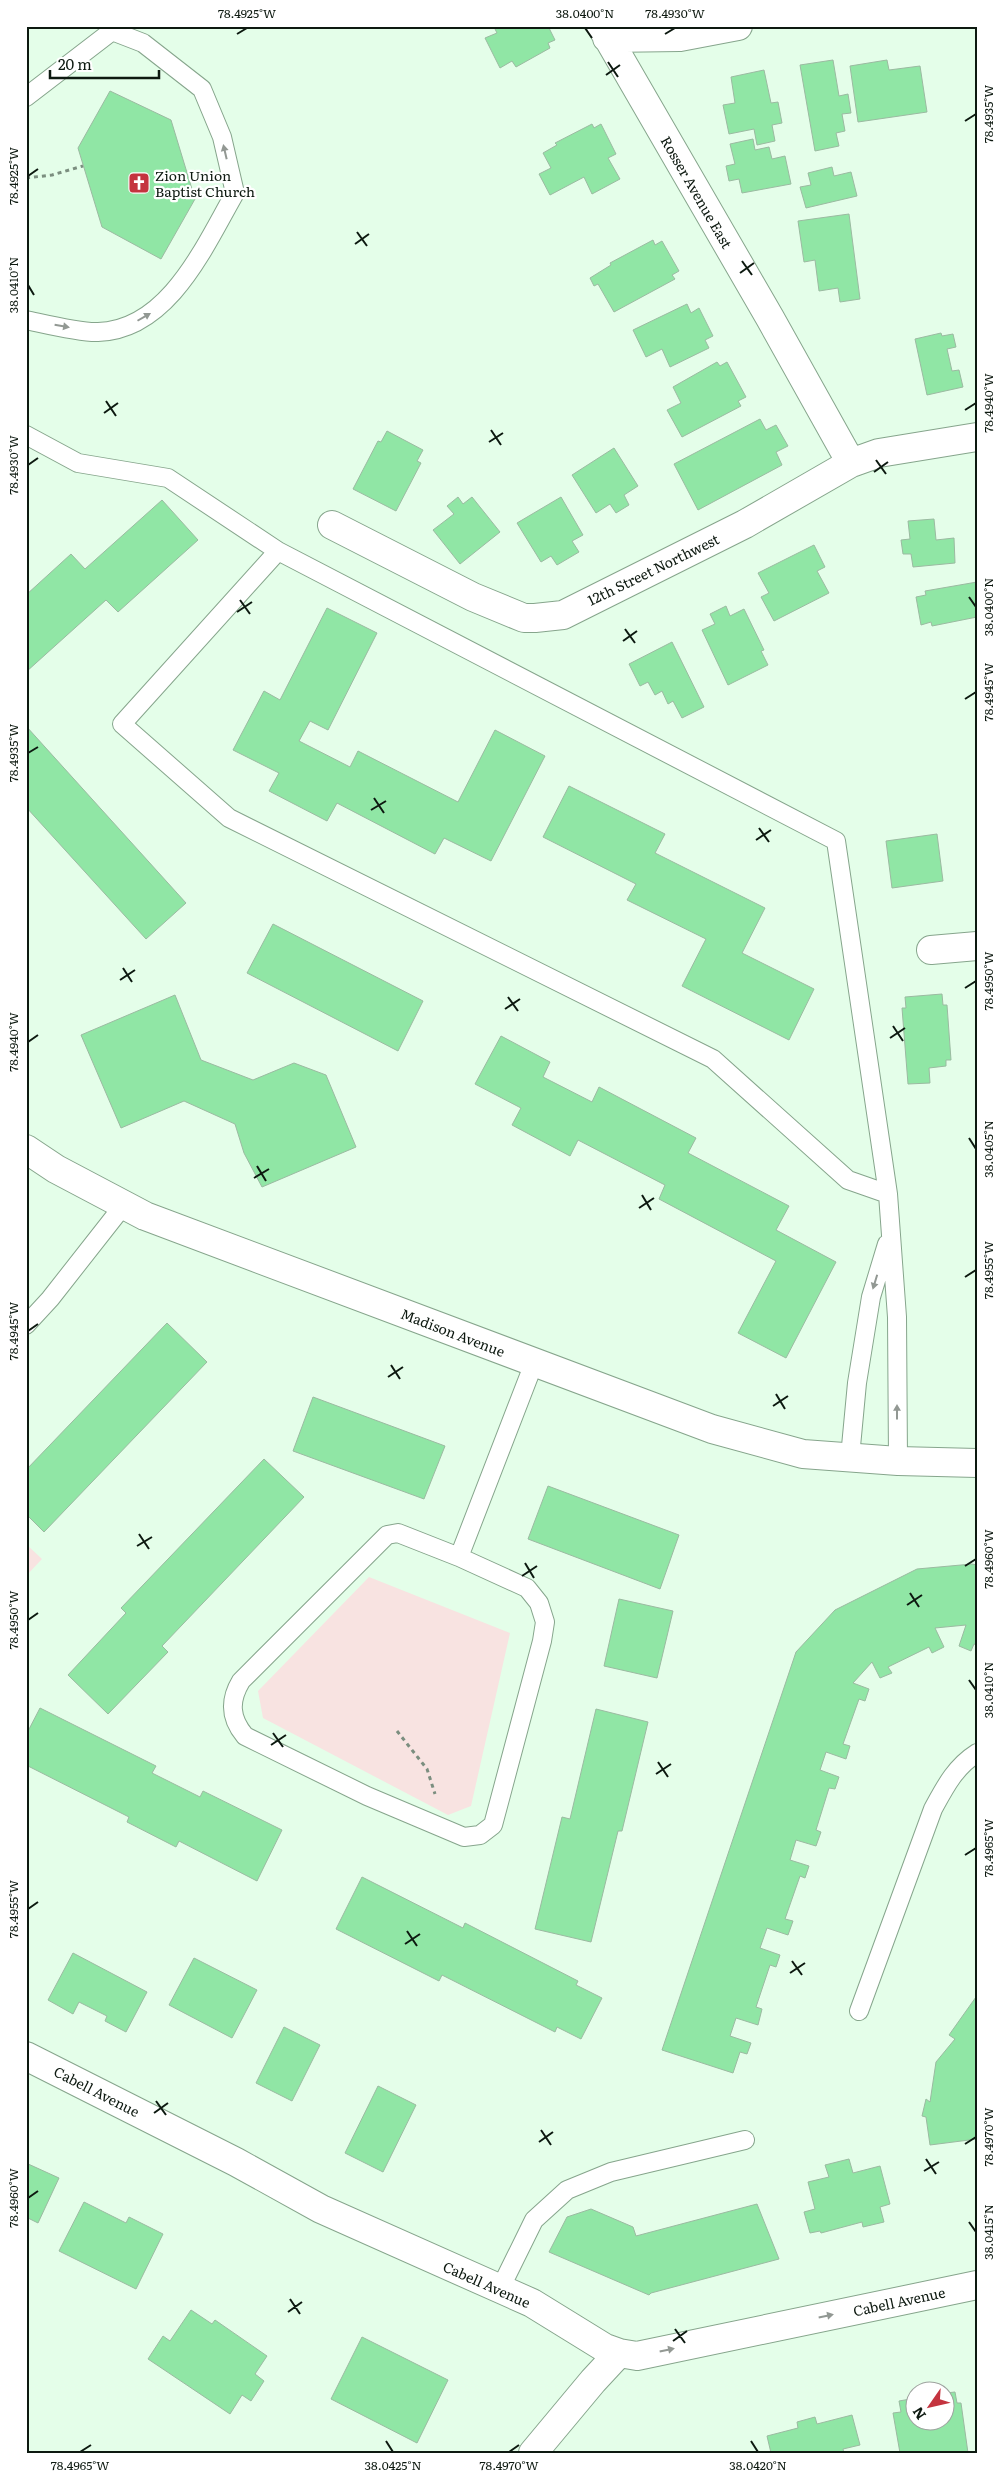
<svg xmlns="http://www.w3.org/2000/svg" width="1003" height="2479" font-family="Literata,serif">
  <style>
    .green { fill: #f8e3e1 }
    .building { fill: #90e6a5; stroke: #9bbaa1 }
    .lines { fill: none; stroke-linecap: round; stroke-linejoin: round }
    .lane-casing { stroke: #86a58c; stroke-width: 20 }
    .street-casing { stroke: #86a58c; stroke-width: 30 }
    .secondary-casing { stroke: #86a58c; stroke-width: 30 }
    .path { stroke: #7b8e7f; stroke-width: 3; stroke-dasharray: 4 4; stroke-linecap: butt }
    .lane { stroke: #fff; stroke-width: 18 }
    .street { stroke: #fff; stroke-width: 28 }
    .secondary { stroke: #fff; stroke-width: 28 }
    .oneway { fill: #929893 }
    .ticks { fill: none; stroke: #0d1910; stroke-width: 2 }
    .labels { text-anchor: middle; dominant-baseline: central; stroke-width: 4.5; stroke-linejoin: round; paint-order: stroke }
    .poi-label { font-size: 14px; fill: #0d1910; stroke: #fff; text-anchor: start }
    .street-label { font-size: 14px; fill: #0d1910; stroke: #fff }
    .neatline { fill: none; stroke: #0d1910; stroke-width: 2 }
    .ticks-label { font-size: 12px; text-anchor: middle; fill: #0d1910 }
  </style>
  <rect width="100%" height="100%" fill="#e4fee9"/>
  <!-- green -->
  <path class="green" d="M 26,1544 L 42,1559 L 26,1576 Z
    M 369,1577 L 510,1633 L 471,1806 L 448,1815 L 263,1718 L 258,1691 Z"/>
  <!-- building -->
  <path class="building" d="M 499,26 L 548,26 L 555,40 L 548,43 L 550,48 L 516,67 L 512,61 L 500,68 L 485,38 L 497,33 L 495,29 Z
    M 833,60 L 839,96 L 848,94 L 851,113 L 842,114 L 845,131 L 836,133 L 839,146 L 815,151 L 800,65 Z
    M 887,60 L 889,70 L 920,66 L 927,112 L 858,122 L 850,66 Z
    M 764,70 L 771,103 L 778,102 L 782,123 L 772,125 L 775,141 L 757,145 L 754,129 L 729,134 L 723,105 L 735,103 L 731,77 Z
    M 110,91 L 171,120 L 195,199 L 161,259 L 102,227 L 78,148 Z
    M 592,124 L 594,128 L 601,124 L 616,154 L 608,158 L 620,179 L 592,194 L 584,177 L 550,195 L 539,174 L 551,168 L 543,153 L 557,145 L 555,143 Z
    M 753,139 L 755,150 L 769,147 L 772,159 L 785,156 L 791,184 L 742,193 L 739,179 L 729,181 L 726,166 L 735,164 L 730,144 Z
    M 832,167 L 834,176 L 851,172 L 857,196 L 806,208 L 800,187 L 811,185 L 808,173 Z
    M 849,214 L 860,299 L 840,302 L 838,288 L 819,291 L 815,260 L 804,262 L 798,221 Z
    M 653,240 L 655,245 L 662,241 L 679,271 L 672,275 L 675,279 L 614,312 L 598,284 L 594,286 L 590,278 L 611,265 L 610,263 Z
    M 687,304 L 691,313 L 699,308 L 713,336 L 705,340 L 709,348 L 670,367 L 662,349 L 646,357 L 633,330 Z
    M 941,333 L 942,336 L 953,334 L 956,347 L 947,349 L 952,371 L 959,370 L 963,387 L 927,395 L 915,339 Z
    M 717,362 L 720,366 L 727,362 L 746,397 L 738,401 L 741,406 L 682,437 L 667,410 L 681,403 L 673,387 Z
    M 760,419 L 766,430 L 776,425 L 788,446 L 776,452 L 782,465 L 698,510 L 674,464 Z
    M 387,431 L 423,450 L 417,461 L 421,463 L 396,511 L 353,489 L 378,441 L 381,442 Z
    M 614,448 L 638,486 L 624,495 L 629,505 L 616,513 L 610,504 L 596,513 L 572,475 Z
    M 458,497 L 463,504 L 472,497 L 500,532 L 460,564 L 433,530 L 454,514 L 447,506 Z
    M 561,497 L 583,535 L 572,541 L 579,552 L 557,565 L 551,556 L 541,562 L 517,523 Z
    M 162,500 L 198,540 L 118,612 L 106,600 L 26,672 L 26,595 L 71,554 L 85,569 Z
    M 934,519 L 936,540 L 954,538 L 955,563 L 913,567 L 911,554 L 903,554 L 901,540 L 910,539 L 908,521 Z
    M 814,545 L 825,567 L 817,571 L 829,593 L 774,621 L 761,597 L 769,593 L 758,573 Z
    M 977,582 L 977,617 L 932,626 L 931,622 L 921,625 L 916,597 L 926,595 L 925,591 Z
    M 726,606 L 730,616 L 744,609 L 764,650 L 761,651 L 768,665 L 728,685 L 702,630 L 715,624 L 710,614 Z
    M 327,608 L 377,633 L 328,730 L 310,721 L 299,741 L 350,767 L 358,751 L 458,802 L 495,730 L 545,756 L 491,861 L 444,838 L 435,854 L 337,803 L 327,821 L 269,791 L 279,773 L 233,750 L 264,691 L 280,700 Z
    M 672,642 L 704,707 L 682,718 L 673,701 L 668,704 L 662,691 L 655,695 L 648,682 L 640,686 L 629,664 Z
    M 26,726 L 186,903 L 146,939 L 26,807 Z
    M 569,786 L 665,834 L 655,853 L 765,908 L 742,953 L 814,989 L 789,1040 L 682,986 L 706,939 L 627,900 L 636,884 L 543,837 Z
    M 937,834 L 943,881 L 892,888 L 886,841 Z
    M 273,924 L 423,1001 L 398,1051 L 247,973 Z
    M 942,994 L 943,1005 L 947,1005 L 951,1060 L 946,1060 L 946,1066 L 929,1068 L 930,1083 L 908,1084 L 902,1008 L 906,1008 L 905,997 Z
    M 175,995 L 201,1060 L 253,1080 L 294,1063 L 326,1075 L 356,1147 L 262,1187 L 244,1153 L 235,1124 L 184,1101 L 121,1128 L 81,1035 Z
    M 501,1036 L 550,1062 L 543,1077 L 592,1102 L 599,1087 L 696,1138 L 688,1153 L 789,1206 L 776,1230 L 836,1262 L 786,1358 L 738,1333 L 776,1261 L 659,1199 L 665,1185 L 578,1140 L 570,1156 L 512,1125 L 521,1108 L 475,1084 Z
    M 167,1323 L 207,1362 L 44,1532 L 26,1514 L 26,1470 Z
    M 313,1397 L 445,1446 L 424,1499 L 293,1451 Z
    M 264,1459 L 304,1497 L 162,1646 L 168,1652 L 108,1714 L 68,1675 L 126,1613 L 121,1608 Z
    M 548,1486 L 679,1535 L 660,1589 L 528,1539 Z
    M 972,1564 L 977,1565 L 977,1645 L 974,1644 L 971,1651 L 959,1646 L 966,1625 L 935,1628 L 944,1647 L 932,1653 L 929,1647 L 888,1667 L 892,1673 L 880,1678 L 872,1662 L 853,1683 L 869,1689 L 865,1701 L 859,1699 L 843,1744 L 850,1746 L 846,1759 L 826,1752 L 820,1770 L 839,1777 L 835,1789 L 829,1788 L 816,1830 L 821,1832 L 816,1846 L 796,1840 L 790,1860 L 809,1866 L 805,1878 L 800,1876 L 785,1919 L 793,1921 L 788,1935 L 767,1928 L 760,1948 L 780,1955 L 776,1967 L 770,1965 L 756,2007 L 762,2009 L 758,2025 L 736,2018 L 730,2036 L 751,2043 L 747,2054 L 740,2052 L 733,2073 L 662,2050 L 796,1652 L 835,1610 L 917,1569 Z
    M 619,1599 L 673,1611 L 657,1678 L 604,1666 Z
    M 40,1708 L 156,1766 L 152,1773 L 200,1797 L 203,1791 L 282,1830 L 257,1881 L 179,1841 L 176,1847 L 127,1822 L 129,1817 L 26,1765 L 26,1735 Z
    M 596,1709 L 648,1722 L 622,1831 L 618,1831 L 591,1942 L 535,1929 L 562,1817 L 570,1819 Z
    M 362,1877 L 463,1928 L 465,1923 L 578,1981 L 576,1985 L 602,1998 L 581,2039 L 557,2027 L 555,2032 L 442,1975 L 439,1981 L 336,1929 Z
    M 73,1953 L 147,1992 L 126,2032 L 105,2021 L 107,2016 L 79,2002 L 73,2014 L 48,2000 Z
    M 194,1958 L 257,1990 L 232,2038 L 169,2005 Z
    M 976,1997 L 977,2139 L 930,2145 L 926,2117 L 922,2116 L 926,2099 L 930,2102 L 936,2062 L 955,2039 L 949,2035 Z
    M 284,2027 L 320,2045 L 292,2101 L 256,2083 Z
    M 378,2086 L 416,2105 L 383,2172 L 345,2153 Z
    M 849,2159 L 853,2173 L 880,2166 L 890,2204 L 880,2207 L 884,2222 L 863,2227 L 862,2222 L 821,2233 L 820,2231 L 810,2233 L 804,2212 L 815,2209 L 808,2182 L 829,2177 L 825,2165 Z
    M 26,2163 L 59,2178 L 38,2223 L 26,2217 Z
    M 84,2202 L 126,2223 L 129,2217 L 163,2234 L 136,2289 L 59,2251 Z
    M 757,2204 L 779,2259 L 651,2293 L 649,2295 L 549,2252 L 567,2217 L 591,2209 L 633,2227 L 636,2236 Z
    M 191,2310 L 212,2324 L 215,2320 L 267,2356 L 255,2374 L 264,2381 L 251,2401 L 242,2395 L 230,2414 L 148,2359 L 163,2336 L 170,2341 Z
    M 362,2337 L 448,2380 L 417,2443 L 331,2399 Z
    M 955,2392 L 957,2403 L 961,2403 L 968,2453 L 900,2453 L 893,2413 L 901,2412 L 899,2401 L 916,2398 L 916,2422 L 946,2422 L 946,2393 Z
    M 852,2415 L 860,2445 L 843,2449 L 844,2453 L 771,2453 L 767,2436 L 798,2428 L 797,2422 L 815,2417 L 817,2424 Z"/>
  <g class="lines">
    <!-- lane casing -->
    <g class="lane-casing">
      <path id="lane" d="M 26,97 L 112,31 L 143,43 L 202,89 L 222,137 L 235,193 C 205,245 169,330 98,332 C 81,333 45,324 26,320
        M 26,435 L 78,463 L 168,478 L 278,551 L 836,841 L 888,1194
        M 278,551 L 122,724 L 229,818 L 713,1059 L 848,1180 L 888,1194 L 897,1317 L 898,1461
        M 26,1325 L 50,1299 L 123,1206
        M 850,1457 L 857,1383 L 871,1297 L 887,1244
        M 398,1533 L 459,1557 L 527,1588 L 539,1603 L 545,1622 L 542,1641 L 493,1825 L 480,1835 L 464,1837 L 367,1796 L 245,1736 C 230,1718 229,1701 241,1681 L 387,1535 Z
        M 459,1557 L 534,1363
        M 859,2011 L 933,1809 C 945,1787 955,1767 977,1753
        M 500,2289 L 534,2220 L 567,2190 L 611,2172 L 745,2140"/>
    </g>
    <!-- street casing -->
    <g class="street-casing">
      <path id="street" d="M 601,26 L 770,318 L 851,463
        M 607,38 L 680,37 L 738,26
        M 332,525 L 473,597 L 524,618 L 535,618 L 563,615 L 745,524 L 851,463 L 879,453 L 977,437
        M 931,950 L 977,946
        M 26,2056 L 236,2162 L 321,2209 L 532,2303 L 605,2348 L 619,2353 L 637,2356 L 977,2285
        M 533,2453 L 593,2381 L 619,2353"/>
    </g>
    <!-- secondary casing -->
    <g class="secondary-casing">
      <path id="secondary" d="M 26,1149 L 56,1169 L 145,1216 L 712,1429 L 803,1454 L 898,1461 L 977,1463"/>
    </g>
    <!-- path -->
    <path class="path" d="M 26,178 L 52,175 L 83,166
      M 397,1731 L 427,1769 L 435,1794"/>
    <!-- lane -->
    <use href="#lane" class="lane"/>
    <!-- street -->
    <use href="#street" class="street"/>
    <!-- secondary -->
    <use href="#secondary" class="secondary"/>
  </g>
  <!-- one-way arrows -->
  <defs><path id="oneway-solid" d="M-6-.8H1V-3.2L6.5 0L1 3.2V.8H-6Z" transform="scale(1.25)"/></defs>
  <g class="oneway">
    <use href="#oneway-solid" transform="translate(225 152) rotate(-103)"/>
    <use href="#oneway-solid" transform="translate(144 317) rotate(-30)"/>
    <use href="#oneway-solid" transform="translate(62 326) rotate(10)"/>
    <use href="#oneway-solid" transform="translate(875 1282) rotate(107)"/>
    <use href="#oneway-solid" transform="translate(897 1412) rotate(-90)"/>
    <use href="#oneway-solid" transform="translate(826 2316) rotate(-12)"/>
    <use href="#oneway-solid" transform="translate(667 2350) rotate(-12)"/>
  </g>
  <!-- ticks -->
  <path class="ticks" d="M 585,28 L 592,38M 237,34 L 247,28M 665,34 L 675,28M 608,62 L 618,77M 606,75 L 620,65M 965,121 L 976,114M 28,176 L 38,169M 357,232 L 367,246M 355,244 L 369,234M 742,261 L 752,275M 740,273 L 754,263M 28,285 L 34,295M 106,401 L 116,416M 965,410 L 976,403M 104,413 L 118,403M 491,430 L 501,445M 489,442 L 503,433M 876,460 L 886,474M 28,465 L 38,458M 874,472 L 888,462M 969,597 L 976,607M 240,600 L 250,614M 237,612 L 252,602M 625,629 L 635,643M 623,641 L 637,631M 965,699 L 976,692M 28,753 L 38,747M 374,798 L 384,813M 371,810 L 386,801M 759,828 L 769,842M 756,840 L 771,830M 123,968 L 132,982M 120,980 L 135,970M 965,988 L 976,981M 508,997 L 518,1011M 505,1009 L 520,999M 893,1026 L 903,1041M 890,1038 L 905,1028M 28,1042 L 38,1035M 969,1138 L 976,1149M 257,1166 L 266,1181M 254,1178 L 269,1169M 642,1195 L 651,1210M 639,1208 L 654,1198M 965,1277 L 976,1270M 28,1331 L 38,1324M 391,1365 L 400,1379M 388,1377 L 403,1367M 776,1394 L 785,1409M 773,1406 L 788,1396M 139,1534 L 149,1549M 137,1546 L 152,1537M 525,1563 L 534,1578M 965,1566 L 976,1559M 522,1576 L 537,1566M 910,1593 L 919,1607M 907,1605 L 922,1595M 28,1620 L 38,1613M 969,1680 L 976,1690M 273,1733 L 283,1747M 271,1745 L 286,1735M 658,1762 L 668,1777M 656,1774 L 671,1764M 965,1855 L 976,1848M 28,1909 L 38,1902M 407,1931 L 417,1946M 405,1944 L 420,1934M 792,1961 L 802,1975M 790,1973 L 805,1963M 156,2101 L 166,2115M 154,2113 L 168,2103M 541,2130 L 551,2145M 539,2142 L 553,2132M 965,2144 L 976,2137M 926,2159 L 936,2174M 924,2171 L 939,2162M 28,2198 L 38,2191M 969,2222 L 976,2232M 290,2299 L 300,2314M 288,2312 L 302,2302M 675,2329 L 685,2343M 673,2341 L 687,2331M 386,2441 L 393,2452M 751,2441 L 758,2452M 80,2452 L 91,2445M 509,2452 L 519,2445"/>
  <!-- icons -->
  <defs>
    <g id="church-square" transform="scale(1.125)"><rect x="-9" y="-9" width="18" height="18" rx="4" fill="#c4343f" stroke="#fff"/><path d="M-1.2-6h2.4v3.5h3.3v2.4h-3.3V6h-2.4V-.1h-3.3v-2.4h3.3Z" fill="#fff"/></g>
  </defs>
  <g fill-rule="evenodd">
    <use href="#church-square" x="139" y="183"/>
  </g>
  <g class="labels">
    <!-- poi labels -->
    <g class="poi-label">
      <text x="155" y="175">Zion Union<tspan x="155" dy="16">Baptist Church</tspan></text>
    </g>
    <!-- street labels -->
    <g class="street-label">
      <text transform="translate(697 192) rotate(60)">Rosser Avenue East</text>
      <text transform="translate(653 569) rotate(-26)">12th Street Northwest</text>
      <text transform="translate(453 1332) rotate(21)">Madison Avenue</text>
      <text transform="translate(97 2091) rotate(27)">Cabell Avenue</text>
      <text transform="translate(487 2284) rotate(24)">Cabell Avenue</text>
      <text transform="translate(899 2301) rotate(-12)">Cabell Avenue</text>
    </g>
  </g>
  <!-- border -->
  <rect width="1003" height="2479" fill="none" stroke="#ffffff" stroke-width="55"/>
  <!-- north arrow -->
  <g transform="translate(930 2406) rotate(236)"><circle r="24" fill="#ffffff" stroke="#9ea39f"/>
  <path d="M0-4L9 19L0 12L-9 19Z" fill="#c4343f"/>
  <text y="-8" font-size="14" font-weight="bold" text-anchor="middle" fill="#0d1910">N</text>
  </g>
  <!-- scale -->
  <path d="M50 70v8h109v-8" fill="none" stroke="#0d1910" stroke-width="2.5"/>
  <text x="58" y="70" font-size="15" fill="#0d1910" stroke="#ffffff" stroke-width="4" paint-order="stroke">20 m</text>
  <rect x="28" y="28" width="948" height="2424" class="neatline"/>
  <g class="ticks-label">
    <text x="247" y="18">78.4925°W</text>
    <text x="585" y="18">38.0400°N</text>
    <text x="675" y="18">78.4930°W</text>
    <text transform="translate(989 114) rotate(-90)" y="4">78.4935°W</text>
    <text transform="translate(14 176) rotate(-90)" y="4">78.4925°W</text>
    <text transform="translate(14 285) rotate(-90)" y="4">38.0410°N</text>
    <text transform="translate(989 403) rotate(-90)" y="4">78.4940°W</text>
    <text transform="translate(14 465) rotate(-90)" y="4">78.4930°W</text>
    <text transform="translate(989 607) rotate(-90)" y="4">38.0400°N</text>
    <text transform="translate(989 692) rotate(-90)" y="4">78.4945°W</text>
    <text transform="translate(14 753) rotate(-90)" y="4">78.4935°W</text>
    <text transform="translate(989 981) rotate(-90)" y="4">78.4950°W</text>
    <text transform="translate(14 1042) rotate(-90)" y="4">78.4940°W</text>
    <text transform="translate(989 1149) rotate(-90)" y="4">38.0405°N</text>
    <text transform="translate(989 1270) rotate(-90)" y="4">78.4955°W</text>
    <text transform="translate(14 1331) rotate(-90)" y="4">78.4945°W</text>
    <text transform="translate(989 1559) rotate(-90)" y="4">78.4960°W</text>
    <text transform="translate(14 1620) rotate(-90)" y="4">78.4950°W</text>
    <text transform="translate(989 1690) rotate(-90)" y="4">38.0410°N</text>
    <text transform="translate(989 1848) rotate(-90)" y="4">78.4965°W</text>
    <text transform="translate(14 1909) rotate(-90)" y="4">78.4955°W</text>
    <text transform="translate(989 2137) rotate(-90)" y="4">78.4970°W</text>
    <text transform="translate(14 2198) rotate(-90)" y="4">78.4960°W</text>
    <text transform="translate(989 2232) rotate(-90)" y="4">38.0415°N</text>
    <text x="80" y="2470">78.4965°W</text>
    <text x="393" y="2470">38.0425°N</text>
    <text x="509" y="2470">78.4970°W</text>
    <text x="758" y="2470">38.0420°N</text>
  </g>
</svg>
